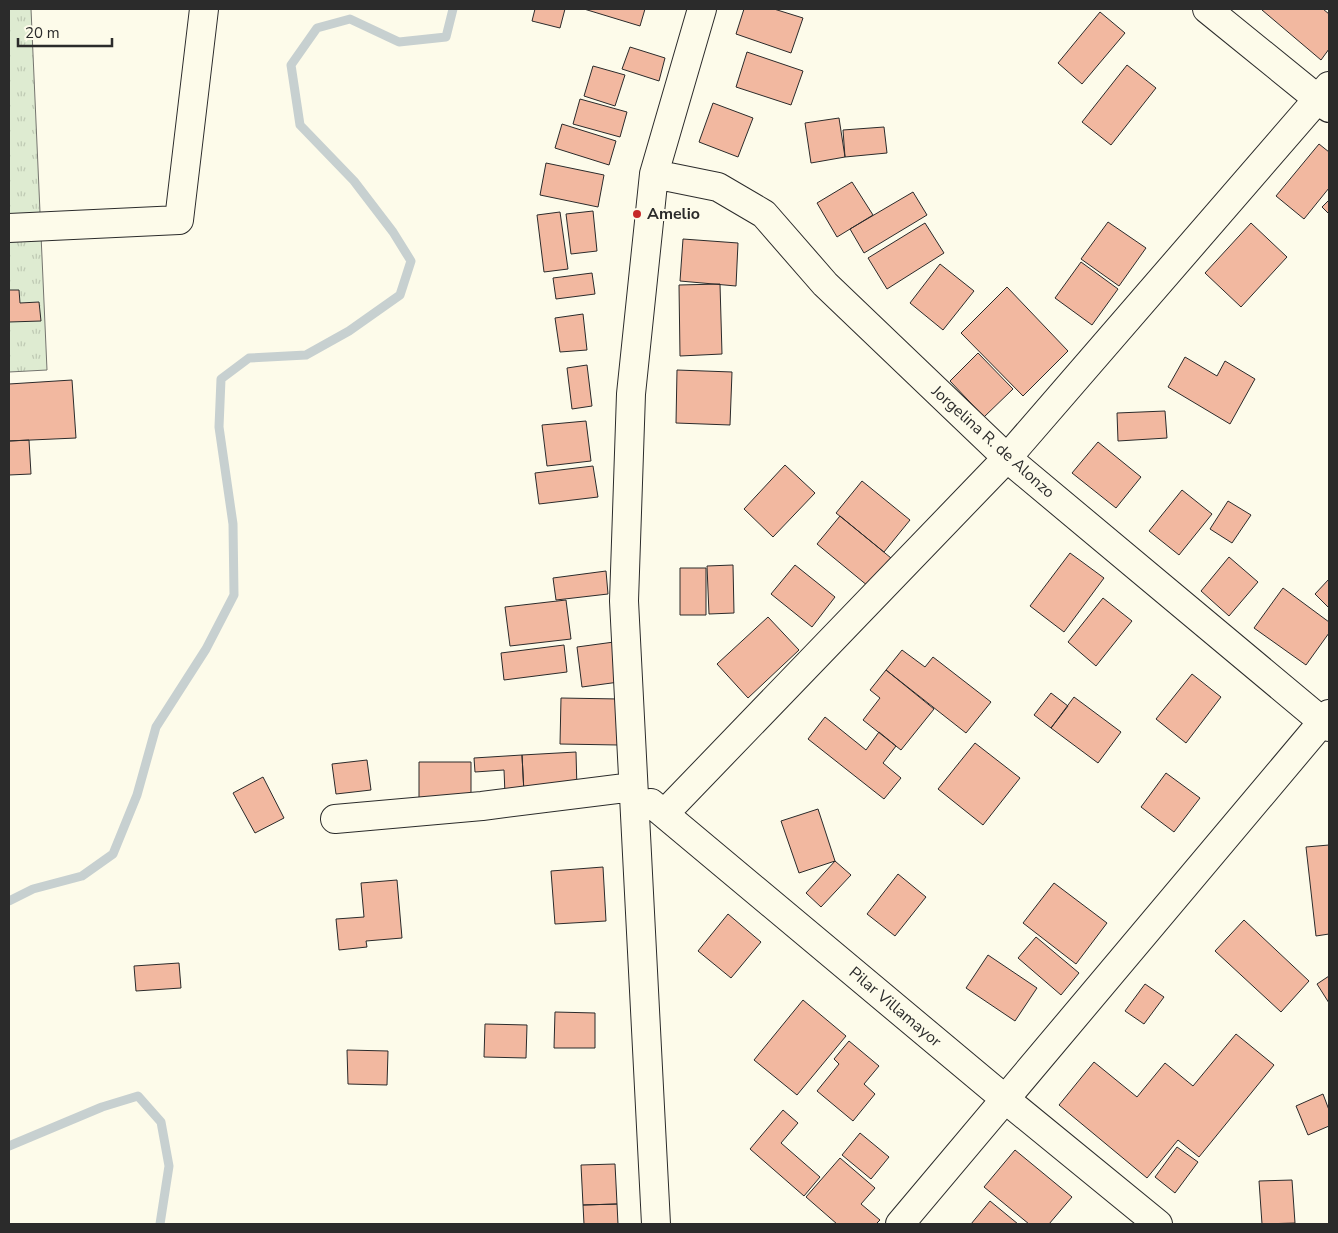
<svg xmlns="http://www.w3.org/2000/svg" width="1338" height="1233" font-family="'Nunito Sans',sans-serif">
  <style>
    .grass { fill: url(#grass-tufts); stroke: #74746e }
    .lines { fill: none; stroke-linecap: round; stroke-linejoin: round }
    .stream { stroke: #c7d0d0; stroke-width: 9 }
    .building { fill: #f2b8a0; stroke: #2b2b2b }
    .street-casing { stroke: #2b2b2b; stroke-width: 30 }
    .street { stroke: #fdfbea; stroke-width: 28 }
    .poi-dot { fill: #c62828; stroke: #fdfbea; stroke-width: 2 }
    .labels { text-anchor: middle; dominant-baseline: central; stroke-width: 4; stroke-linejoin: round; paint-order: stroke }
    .poi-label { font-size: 16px; font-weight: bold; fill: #2b2b2b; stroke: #fdfbea; text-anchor: start }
    .street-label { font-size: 16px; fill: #2b2b2b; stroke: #fdfbea }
  </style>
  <defs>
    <pattern id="grass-tufts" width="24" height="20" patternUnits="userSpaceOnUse" patternTransform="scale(1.25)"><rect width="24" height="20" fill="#deebd1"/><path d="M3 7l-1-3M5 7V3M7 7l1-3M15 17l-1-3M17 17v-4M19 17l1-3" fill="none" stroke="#bfcab4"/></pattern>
  </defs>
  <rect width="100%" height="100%" fill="#fdfbea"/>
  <!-- grass -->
  <path class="grass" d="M 9,9 L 31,9 L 47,370 L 9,372 Z"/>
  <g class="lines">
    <!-- stream -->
    <path class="stream" d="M 9,901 L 33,889 L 82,876 L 113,854 L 137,795 L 156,727 L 206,649 L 234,595 L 233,524 L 219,427 L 221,379 L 249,358 L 306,355 L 349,331 L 400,295 L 411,261 L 393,232 L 354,181 L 300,125 L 291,65 L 317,28 L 350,19 L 399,42 L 446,37 L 453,9
      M 9,1146 L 102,1107 L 138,1096 L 161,1122 L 169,1166 L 160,1224"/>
  </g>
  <!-- building -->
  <path class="building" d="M 535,9 L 565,9 L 560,28 L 532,21 Z
    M 584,9 L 645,9 L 640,26 Z
    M 744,9 L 774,9 L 803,18 L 791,53 L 736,34 Z
    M 1263,9 L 1323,9 L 1329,14 L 1329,49 L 1321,60 L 1262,10 Z
    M 1100,12 L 1125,33 L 1082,84 L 1058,63 Z
    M 630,47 L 665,58 L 659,81 L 622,69 Z
    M 747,52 L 803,71 L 791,105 L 736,87 Z
    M 1127,65 L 1156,88 L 1111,145 L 1082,122 Z
    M 593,66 L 625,75 L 615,106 L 584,96 Z
    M 580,99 L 627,112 L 620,137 L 573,124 Z
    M 713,103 L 753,118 L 738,157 L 699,142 Z
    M 839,118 L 845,157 L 811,163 L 805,123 Z
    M 562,124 L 616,141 L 609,165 L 555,148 Z
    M 884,127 L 887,153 L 845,157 L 843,130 Z
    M 1319,144 L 1329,152 L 1329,188 L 1304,219 L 1276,196 Z
    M 546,163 L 604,175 L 598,207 L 540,195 Z
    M 852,182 L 873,215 L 837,237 L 817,203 Z
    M 913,192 L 927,215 L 864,253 L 850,229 Z
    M 1329,200 L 1329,214 L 1322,207 Z
    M 593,211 L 597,251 L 571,254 L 566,214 Z
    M 560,212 L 568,269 L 544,272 L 537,215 Z
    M 1108,222 L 1146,248 L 1119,286 L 1081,259 Z
    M 925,223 L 944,253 L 887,289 L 868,258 Z
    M 1251,223 L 1287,257 L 1241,307 L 1205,273 Z
    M 683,239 L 738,243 L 736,286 L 680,281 Z
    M 1081,262 L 1118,289 L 1092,325 L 1055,298 Z
    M 940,264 L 974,291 L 943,330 L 910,303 Z
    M 592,273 L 595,294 L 556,299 L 553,278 Z
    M 720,284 L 722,354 L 680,356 L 679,285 Z
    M 1007,287 L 1068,351 L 1023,396 L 961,333 Z
    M 9,290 L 19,290 L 20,303 L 39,302 L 41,321 L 9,322 Z
    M 583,314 L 587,350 L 560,352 L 555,318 Z
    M 978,353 L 1013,389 L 984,417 L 950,381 Z
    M 1185,357 L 1217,376 L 1225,361 L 1255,379 L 1230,424 L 1168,387 Z
    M 587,365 L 592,406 L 572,409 L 567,368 Z
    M 677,370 L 732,372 L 730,425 L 676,423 Z
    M 72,380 L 76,438 L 9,441 L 9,384 Z
    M 1165,411 L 1167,438 L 1118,441 L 1117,413 Z
    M 586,421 L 591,461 L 547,466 L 542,425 Z
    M 29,440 L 31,474 L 9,475 L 9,441 Z
    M 1098,442 L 1141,477 L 1116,508 L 1072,473 Z
    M 785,465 L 815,493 L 773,537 L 744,509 Z
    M 593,466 L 598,497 L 539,504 L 535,473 Z
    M 862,481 L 910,520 L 884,552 L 836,513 Z
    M 1182,490 L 1212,514 L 1179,555 L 1149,531 Z
    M 1228,501 L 1251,515 L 1232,543 L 1210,529 Z
    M 840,516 L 891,558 L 868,586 L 817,544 Z
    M 1070,553 L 1104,578 L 1064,632 L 1030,606 Z
    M 1229,557 L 1258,582 L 1229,616 L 1201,591 Z
    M 733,565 L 734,613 L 709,614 L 707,566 Z
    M 795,565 L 835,597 L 812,627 L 771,594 Z
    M 680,568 L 706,568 L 706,615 L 680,615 Z
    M 606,571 L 608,594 L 556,600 L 553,578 Z
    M 1329,579 L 1329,608 L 1315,594 Z
    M 1283,588 L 1329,622 L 1329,633 L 1306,665 L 1254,628 Z
    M 1103,598 L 1132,621 L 1096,666 L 1068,642 Z
    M 566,600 L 571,639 L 510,646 L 505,607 Z
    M 768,617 L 799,650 L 748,698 L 717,664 Z
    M 614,642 L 619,682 L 582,687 L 577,647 Z
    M 564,645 L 567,672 L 504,680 L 501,653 Z
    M 902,650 L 925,667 L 933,657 L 991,702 L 966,733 L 886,670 Z
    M 886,670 L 934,709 L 901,750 L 863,720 L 880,698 L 870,690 Z
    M 1192,674 L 1221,697 L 1186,743 L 1156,719 Z
    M 1051,693 L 1068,706 L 1051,728 L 1034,715 Z
    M 1074,697 L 1121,732 L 1098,763 L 1051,728 Z
    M 561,698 L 619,699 L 618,745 L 560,744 Z
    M 825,717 L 866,750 L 879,732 L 896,746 L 883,763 L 901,778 L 884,799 L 808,739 Z
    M 975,743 L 1020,778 L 983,825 L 938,789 Z
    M 576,752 L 577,790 L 524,793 L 522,755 Z
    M 522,755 L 524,793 L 505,794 L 504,770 L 475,772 L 474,758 Z
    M 367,760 L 371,790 L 336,794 L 332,764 Z
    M 419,762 L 471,762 L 471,799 L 419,799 Z
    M 1166,773 L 1200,798 L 1174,832 L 1141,807 Z
    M 263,777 L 284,818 L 255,833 L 233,793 Z
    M 818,809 L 835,861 L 799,873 L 781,821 Z
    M 1329,845 L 1329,934 L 1316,936 L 1306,847 Z
    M 835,861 L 851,875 L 821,907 L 806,893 Z
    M 603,867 L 606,921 L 555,924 L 551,871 Z
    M 898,874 L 926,897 L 895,936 L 867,914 Z
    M 397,880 L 402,938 L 366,941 L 367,947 L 339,950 L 336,919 L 364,917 L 361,883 Z
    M 1054,883 L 1107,923 L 1076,964 L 1023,923 Z
    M 728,914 L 761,942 L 731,978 L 698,951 Z
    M 1244,920 L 1309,981 L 1281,1012 L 1215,951 Z
    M 1036,937 L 1079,973 L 1061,995 L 1018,958 Z
    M 988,955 L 1037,988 L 1015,1021 L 966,988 Z
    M 179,963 L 181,988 L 136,991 L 134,966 Z
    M 1329,976 L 1329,1003 L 1317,984 Z
    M 1145,984 L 1164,997 L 1144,1024 L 1125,1011 Z
    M 803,1000 L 846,1036 L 797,1095 L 754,1060 Z
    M 555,1012 L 595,1013 L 595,1048 L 554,1048 Z
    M 485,1024 L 527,1025 L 526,1058 L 484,1057 Z
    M 1236,1034 L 1274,1065 L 1199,1157 L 1178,1140 L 1147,1178 L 1059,1105 L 1094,1062 L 1137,1097 L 1165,1063 L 1193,1086 Z
    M 849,1041 L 879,1066 L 864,1084 L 875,1094 L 853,1121 L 817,1091 L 839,1064 L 834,1059 Z
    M 347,1050 L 388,1051 L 387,1085 L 348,1084 Z
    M 1323,1094 L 1329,1110 L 1329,1126 L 1308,1135 L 1296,1106 Z
    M 783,1110 L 798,1123 L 781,1143 L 820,1177 L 804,1196 L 750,1149 Z
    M 860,1133 L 889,1157 L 871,1179 L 842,1155 Z
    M 1177,1147 L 1198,1162 L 1175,1193 L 1155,1177 Z
    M 1015,1150 L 1072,1197 L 1049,1224 L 1029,1224 L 984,1187 Z
    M 840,1158 L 875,1188 L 861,1204 L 880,1220 L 876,1224 L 837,1224 L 806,1197 Z
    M 615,1164 L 617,1204 L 583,1205 L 581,1165 Z
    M 1292,1180 L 1295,1223 L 1262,1224 L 1259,1181 Z
    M 990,1201 L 1018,1224 L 971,1224 Z
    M 617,1204 L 618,1224 L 584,1224 L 583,1205 Z"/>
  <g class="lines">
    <!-- street casing -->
    <g class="street-casing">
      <path id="street" d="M 1207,9 L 1329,108
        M 654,174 L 718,187 L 764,214 L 825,284 L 1007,458 L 1329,727
        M 9,228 L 179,220 L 204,9
        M 651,803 L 1005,1099 L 1158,1224
        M 664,814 L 1007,458 L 1329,86
        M 335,819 L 482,806 L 633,787
        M 656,1224 L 624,601 L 631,394 L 654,174 L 702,9
        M 900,1224 L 1329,714"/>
    </g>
    <!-- street -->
    <use href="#street" class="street"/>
  </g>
  <!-- markers -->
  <circle class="poi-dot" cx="637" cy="214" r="5"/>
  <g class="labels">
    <!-- poi labels -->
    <g class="poi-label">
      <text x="647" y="214">Amelio</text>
    </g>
    <!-- street labels -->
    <g class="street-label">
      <text transform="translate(993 442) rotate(42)">Jorgelina R. de Alonzo</text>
      <text transform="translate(895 1007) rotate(40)">Pilar Villamayor</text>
    </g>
  </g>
  <!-- border -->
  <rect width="1338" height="1233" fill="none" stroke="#2b2b2b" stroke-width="20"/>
  <!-- scale -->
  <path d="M18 38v8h94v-8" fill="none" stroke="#2b2b2b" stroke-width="2.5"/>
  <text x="25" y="38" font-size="15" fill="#2b2b2b" stroke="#fdfbea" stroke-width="4" paint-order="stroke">20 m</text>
</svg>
